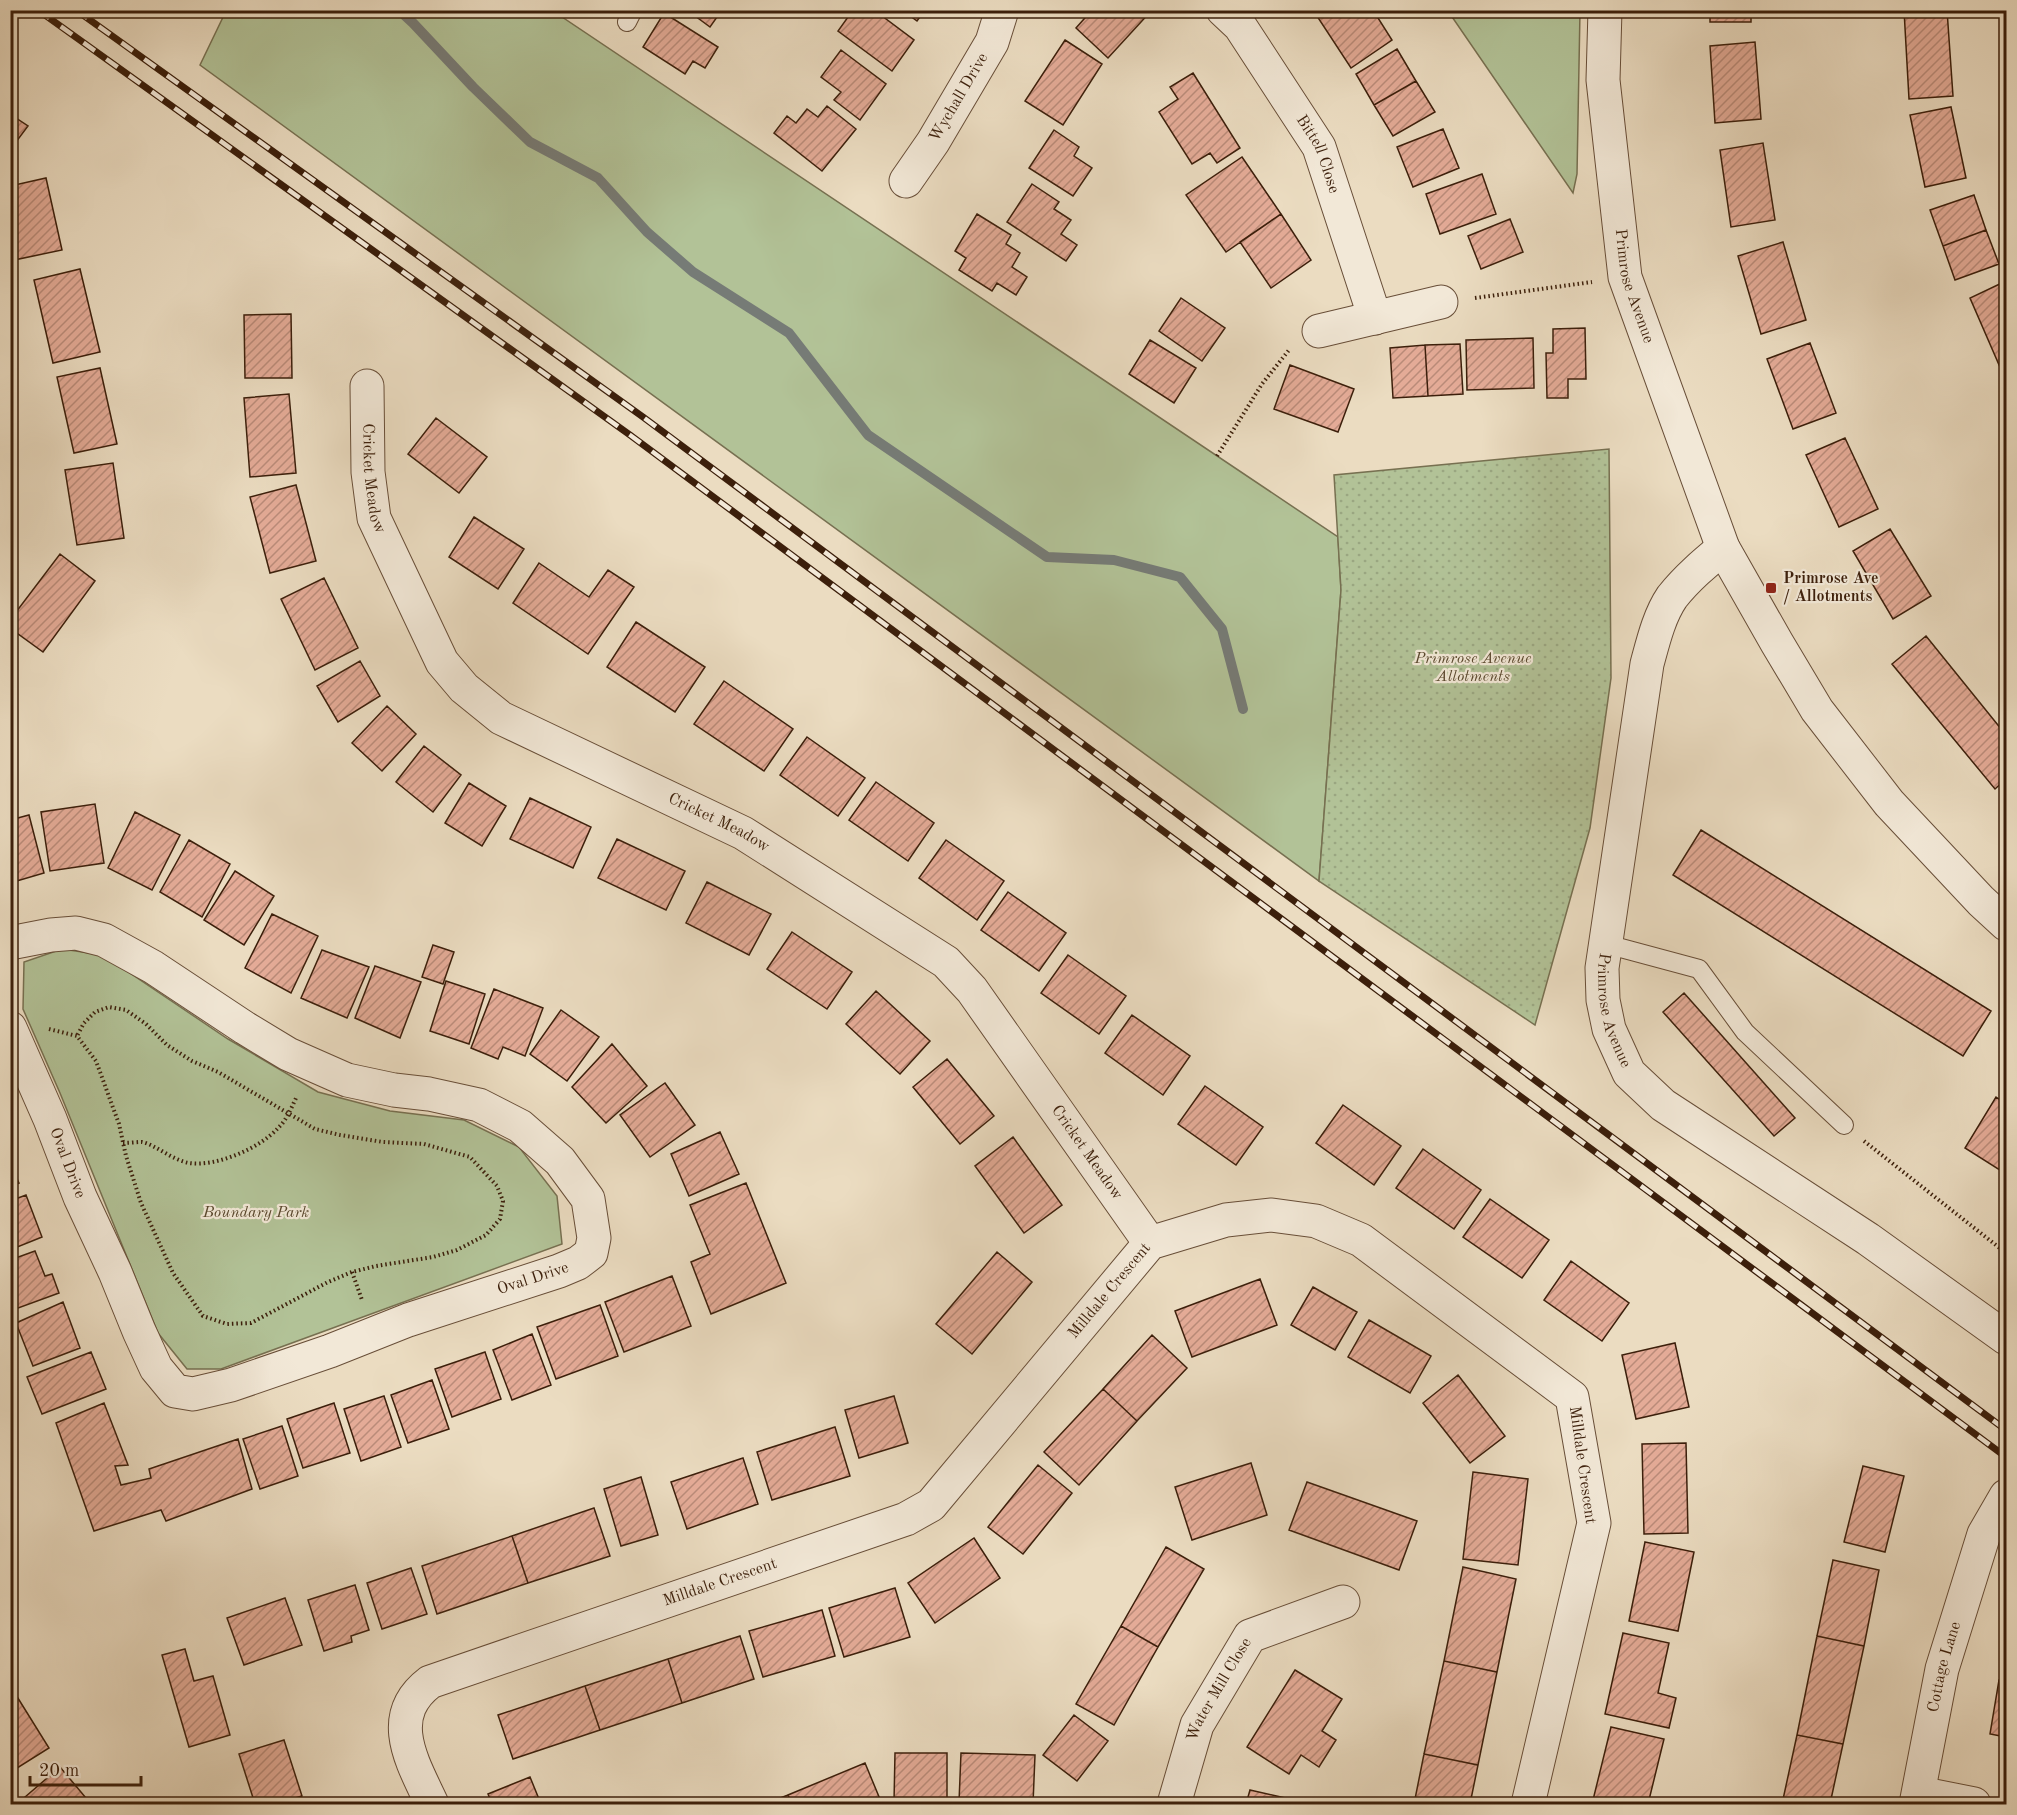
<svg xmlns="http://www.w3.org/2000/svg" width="2017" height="1815" font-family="'Old Standard TT',serif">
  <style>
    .green { fill: #b2c297; stroke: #777051; stroke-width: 1.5 }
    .garden { fill: url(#garden-dots); stroke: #777051; stroke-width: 1.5 }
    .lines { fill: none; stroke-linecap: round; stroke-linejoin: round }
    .stream { stroke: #767b76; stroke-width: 10 }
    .building { fill: url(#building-hatch); stroke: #3c1f0b; stroke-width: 1.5 }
    .service-casing { stroke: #684e38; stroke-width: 20 }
    .minor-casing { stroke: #684e38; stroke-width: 35 }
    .path { stroke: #3c1f0b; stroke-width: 4; stroke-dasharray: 1.5 3; stroke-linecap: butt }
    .service { stroke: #f2e8d7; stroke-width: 18 }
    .minor { stroke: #f2e8d7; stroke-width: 33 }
    .rail-casing { stroke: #3c1f0b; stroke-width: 7 }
    .rail { stroke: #f2e8d7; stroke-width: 4.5; stroke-dasharray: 14; stroke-linecap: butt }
    .poi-dot { fill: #8f2418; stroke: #f2e8d7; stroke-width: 2 }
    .labels { text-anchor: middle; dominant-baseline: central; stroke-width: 4.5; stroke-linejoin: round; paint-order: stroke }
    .street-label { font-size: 16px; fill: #3c1f0b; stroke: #f2e8d7 }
    .poi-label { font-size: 16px; font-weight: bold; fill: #3c1f0b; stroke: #f2e8d7; text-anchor: start }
    .park-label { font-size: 16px; font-style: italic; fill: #5a482e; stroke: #f2e8d7 }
  </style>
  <defs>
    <pattern id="garden-dots" width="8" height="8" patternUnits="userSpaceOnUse" patternTransform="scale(1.5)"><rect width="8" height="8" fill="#b2c297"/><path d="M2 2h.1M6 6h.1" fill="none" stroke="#9aa681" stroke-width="1.8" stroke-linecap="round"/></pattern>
    <pattern id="building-hatch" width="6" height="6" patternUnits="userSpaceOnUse" patternTransform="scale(1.5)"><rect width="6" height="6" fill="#e4ab97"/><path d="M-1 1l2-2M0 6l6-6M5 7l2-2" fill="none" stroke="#ba8b79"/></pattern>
  </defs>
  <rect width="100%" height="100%" fill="#ebdcc1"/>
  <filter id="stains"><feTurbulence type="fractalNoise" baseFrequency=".00333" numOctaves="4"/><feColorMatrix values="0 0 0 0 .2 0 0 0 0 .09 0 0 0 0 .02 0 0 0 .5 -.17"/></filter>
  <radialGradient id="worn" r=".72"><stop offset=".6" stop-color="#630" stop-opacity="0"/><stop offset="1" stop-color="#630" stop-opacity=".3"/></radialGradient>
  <!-- green -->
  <path class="green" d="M 226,11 L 553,11 L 1338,537 L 1341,590 L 1319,881 L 200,65 Z
    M 1448,11 L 1580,11 L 1577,174 L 1573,193 Z
    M 62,949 L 103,955 L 228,1039 L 318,1092 L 390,1111 L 464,1120 L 519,1147 L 557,1196 L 562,1244 L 221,1369 L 187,1369 L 158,1333 L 60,1093 L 23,1009 L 24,962 Z"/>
  <!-- garden -->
  <path class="garden" d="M 1609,449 L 1611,678 L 1590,828 L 1535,1025 L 1319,881 L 1341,590 L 1334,475 Z"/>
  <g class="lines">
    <!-- stream -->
    <path class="stream" d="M 399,10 L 413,23 L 473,87 L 530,142 L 598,178 L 647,232 L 693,272 L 789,333 L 868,435 L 1047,557 L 1114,560 L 1180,577 L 1222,629 L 1243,709"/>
  </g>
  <!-- building -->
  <path class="building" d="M 687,10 L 722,10 L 710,27 Z
    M 853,10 L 874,10 L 914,40 L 892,71 L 838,31 Z
    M 902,10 L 925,10 L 917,21 Z
    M 1092,10 L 1152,10 L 1108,58 L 1076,28 Z
    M 1313,10 L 1373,10 L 1392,40 L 1351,68 Z
    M 1710,10 L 1751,10 L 1751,22 L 1710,22 Z
    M 1904,10 L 1947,10 L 1953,96 L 1909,99 Z
    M 664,13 L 718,47 L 705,68 L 693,61 L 685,74 L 643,47 Z
    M 1065,40 L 1102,64 L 1063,125 L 1025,101 Z
    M 1755,42 L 1761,119 L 1715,123 L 1710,46 Z
    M 1397,49 L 1416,81 L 1374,105 L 1356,74 Z
    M 841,50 L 886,84 L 860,120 L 834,100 L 841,92 L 821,77 Z
    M 1193,73 L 1240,148 L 1217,163 L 1210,153 L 1192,164 L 1159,112 L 1178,99 L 1170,87 Z
    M 1416,81 L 1435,112 L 1393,136 L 1374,105 Z
    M 827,106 L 856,129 L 822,171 L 774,133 L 787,116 L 796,123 L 807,109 L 818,117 Z
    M 1951,107 L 1966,178 L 1925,187 L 1910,115 Z
    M 10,114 L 28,126 L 10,150 Z
    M 1443,129 L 1459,168 L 1413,187 L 1397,147 Z
    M 1054,130 L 1079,147 L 1074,156 L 1092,168 L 1073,196 L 1029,168 Z
    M 1763,143 L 1775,220 L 1731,227 L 1720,150 Z
    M 1242,157 L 1281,214 L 1226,252 L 1186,195 Z
    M 1482,174 L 1496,214 L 1440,234 L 1426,194 Z
    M 46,178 L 62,250 L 14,260 L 10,244 L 10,186 Z
    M 1032,184 L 1059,202 L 1054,209 L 1071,220 L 1061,234 L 1077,245 L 1066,261 L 1007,222 Z
    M 1974,195 L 1986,230 L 1943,246 L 1930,210 Z
    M 977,214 L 1011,235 L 1006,244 L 1020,253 L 1012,267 L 1027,277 L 1016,295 L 997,283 L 992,291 L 959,270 L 966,258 L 955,251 Z
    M 1281,214 L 1311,260 L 1271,288 L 1240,242 Z
    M 1510,219 L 1523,252 L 1481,269 L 1468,236 Z
    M 1986,230 L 1999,264 L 1955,280 L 1943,246 Z
    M 1783,242 L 1806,320 L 1761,334 L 1738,256 Z
    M 80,269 L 100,352 L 53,363 L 34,280 Z
    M 2006,281 L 2006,381 L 1970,298 Z
    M 1181,298 L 1225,328 L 1202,361 L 1159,331 Z
    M 291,314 L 292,378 L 245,378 L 244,315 Z
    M 1585,328 L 1586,379 L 1568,379 L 1568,398 L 1547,398 L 1546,353 L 1553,353 L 1553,329 Z
    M 1533,338 L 1534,388 L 1467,390 L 1466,340 Z
    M 1150,340 L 1196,368 L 1174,403 L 1129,374 Z
    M 1810,343 L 1836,413 L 1793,429 L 1767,359 Z
    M 1460,344 L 1463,394 L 1428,396 L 1425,345 Z
    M 1425,345 L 1428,396 L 1393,398 L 1390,348 Z
    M 1290,365 L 1354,389 L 1338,432 L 1274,409 Z
    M 100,368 L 117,444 L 74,453 L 57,377 Z
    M 289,394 L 296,473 L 250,477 L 244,398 Z
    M 436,418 L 487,457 L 459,493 L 408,454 Z
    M 1845,438 L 1878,509 L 1839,527 L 1806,455 Z
    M 113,463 L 124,538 L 77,545 L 65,470 Z
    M 296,485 L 316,561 L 270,573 L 250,497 Z
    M 474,517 L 524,549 L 498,589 L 449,557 Z
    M 1890,529 L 1931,596 L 1893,619 L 1853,551 Z
    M 60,554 L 95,581 L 43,652 L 10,628 L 10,620 Z
    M 539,563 L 589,597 L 608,570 L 634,587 L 588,654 L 513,603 Z
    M 324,578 L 358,648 L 315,670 L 281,599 Z
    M 636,622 L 705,667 L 675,712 L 607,667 Z
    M 1926,636 L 2006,735 L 2006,779 L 1995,789 L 1892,664 Z
    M 360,661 L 380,696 L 338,722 L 317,686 Z
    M 724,681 L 793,729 L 764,771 L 694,724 Z
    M 387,706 L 416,734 L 382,771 L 352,743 Z
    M 807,737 L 865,778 L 838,816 L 780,775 Z
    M 424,746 L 461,775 L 433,812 L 396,782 Z
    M 876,782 L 934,823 L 908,861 L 849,820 Z
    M 469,783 L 506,806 L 482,846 L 445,823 Z
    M 530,798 L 591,827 L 573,868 L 510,839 Z
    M 95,804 L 104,863 L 50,871 L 41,812 Z
    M 135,812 L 180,835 L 152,890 L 108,868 Z
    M 29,815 L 44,873 L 10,883 L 10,820 Z
    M 1701,830 L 1991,1011 L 1963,1056 L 1673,875 Z
    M 617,839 L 685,871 L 666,910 L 598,878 Z
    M 189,840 L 230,864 L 202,917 L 160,892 Z
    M 946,840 L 1004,881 L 977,920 L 919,878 Z
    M 235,871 L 274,896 L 244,945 L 204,920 Z
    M 707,882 L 771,914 L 749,955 L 686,923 Z
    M 1008,892 L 1066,933 L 1039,971 L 981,930 Z
    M 272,914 L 318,936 L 291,993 L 245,968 Z
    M 792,932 L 852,972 L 827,1009 L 767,969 Z
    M 433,945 L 454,952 L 443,984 L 422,977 Z
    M 322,950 L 369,967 L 347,1018 L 301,998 Z
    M 1068,955 L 1126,996 L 1099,1034 L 1041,993 Z
    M 375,966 L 421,982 L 400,1038 L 355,1018 Z
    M 446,981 L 485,994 L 469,1044 L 430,1031 Z
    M 494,989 L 543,1008 L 525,1056 L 503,1047 L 498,1059 L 471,1048 Z
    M 876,991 L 930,1041 L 900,1074 L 846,1024 Z
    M 1684,993 L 1795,1118 L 1774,1136 L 1663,1012 Z
    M 561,1010 L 599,1037 L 567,1081 L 530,1054 Z
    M 1132,1015 L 1190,1056 L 1163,1095 L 1105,1053 Z
    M 612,1044 L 647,1086 L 606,1123 L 572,1087 Z
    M 947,1059 L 994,1116 L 960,1144 L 913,1087 Z
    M 665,1083 L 695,1125 L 650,1157 L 620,1115 Z
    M 1205,1086 L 1263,1127 L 1236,1165 L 1178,1124 Z
    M 1996,1097 L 2006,1104 L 2006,1174 L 1965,1148 Z
    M 1343,1105 L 1401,1146 L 1374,1185 L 1316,1143 Z
    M 720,1132 L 739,1174 L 689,1196 L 671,1154 Z
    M 1013,1137 L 1062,1205 L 1024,1233 L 975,1166 Z
    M 1423,1149 L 1481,1190 L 1454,1229 L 1396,1188 Z
    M 10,1163 L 19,1183 L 10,1187 Z
    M 746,1183 L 786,1283 L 711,1314 L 691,1262 L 710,1254 L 690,1205 Z
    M 26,1195 L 42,1237 L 10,1250 L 10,1201 Z
    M 1490,1199 L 1549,1240 L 1522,1278 L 1463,1237 Z
    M 35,1251 L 45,1276 L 52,1274 L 59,1293 L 10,1311 L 10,1260 Z
    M 997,1252 L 1032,1282 L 972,1354 L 936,1324 Z
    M 1571,1261 L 1629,1303 L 1602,1341 L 1544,1300 Z
    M 672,1276 L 691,1326 L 624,1352 L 605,1302 Z
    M 1260,1279 L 1277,1325 L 1192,1357 L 1175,1311 Z
    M 1313,1287 L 1357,1312 L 1335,1350 L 1291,1325 Z
    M 63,1302 L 80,1348 L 33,1366 L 16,1323 Z
    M 600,1305 L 618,1356 L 556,1379 L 537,1327 Z
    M 1369,1320 L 1431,1356 L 1410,1393 L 1348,1357 Z
    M 532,1334 L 551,1385 L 512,1400 L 493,1350 Z
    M 1152,1335 L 1187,1368 L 1137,1421 L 1103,1389 Z
    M 1675,1343 L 1689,1407 L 1636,1419 L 1622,1355 Z
    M 91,1352 L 106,1389 L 42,1414 L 27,1377 Z
    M 485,1352 L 501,1399 L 452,1417 L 435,1369 Z
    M 1458,1375 L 1505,1436 L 1470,1463 L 1423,1403 Z
    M 432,1380 L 449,1429 L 408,1443 L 391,1395 Z
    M 1103,1389 L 1137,1421 L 1079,1485 L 1044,1452 Z
    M 384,1396 L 401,1447 L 361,1461 L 344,1409 Z
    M 894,1396 L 908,1443 L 859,1458 L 845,1410 Z
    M 104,1403 L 128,1465 L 115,1466 L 121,1485 L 151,1478 L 149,1469 L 238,1439 L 252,1489 L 166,1521 L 161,1510 L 94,1531 L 56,1423 Z
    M 334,1403 L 350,1453 L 303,1468 L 287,1419 Z
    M 282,1426 L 298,1476 L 260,1489 L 243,1439 Z
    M 835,1427 L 850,1476 L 772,1500 L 757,1452 Z
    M 1686,1443 L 1688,1533 L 1644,1534 L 1642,1444 Z
    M 743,1458 L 758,1504 L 687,1529 L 671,1482 Z
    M 1251,1463 L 1267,1515 L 1192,1540 L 1175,1487 Z
    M 1038,1465 L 1072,1493 L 1023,1554 L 988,1527 Z
    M 1863,1466 L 1904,1476 L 1885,1552 L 1844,1542 Z
    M 1473,1472 L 1528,1479 L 1518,1565 L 1463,1559 Z
    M 641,1477 L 658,1535 L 621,1546 L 604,1489 Z
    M 1307,1482 L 1417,1521 L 1399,1570 L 1289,1530 Z
    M 594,1508 L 610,1556 L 528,1583 L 512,1536 Z
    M 512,1536 L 528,1583 L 437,1614 L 422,1566 Z
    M 974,1538 L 1000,1578 L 935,1623 L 908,1583 Z
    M 1645,1542 L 1694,1552 L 1678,1631 L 1629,1621 Z
    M 1166,1547 L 1204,1569 L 1158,1647 L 1121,1626 Z
    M 1833,1560 L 1879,1570 L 1864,1646 L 1817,1636 Z
    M 1463,1567 L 1516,1579 L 1497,1672 L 1444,1661 Z
    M 411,1568 L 427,1614 L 382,1629 L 367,1583 Z
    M 355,1585 L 369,1630 L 351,1636 L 352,1642 L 324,1651 L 308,1600 Z
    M 895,1588 L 910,1637 L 844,1657 L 829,1608 Z
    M 285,1598 L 302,1645 L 244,1665 L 227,1618 Z
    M 822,1610 L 835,1656 L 763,1677 L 749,1631 Z
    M 1121,1626 L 1158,1647 L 1114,1725 L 1076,1704 Z
    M 1623,1633 L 1669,1643 L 1658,1693 L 1676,1698 L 1669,1728 L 1605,1714 Z
    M 740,1636 L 754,1679 L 682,1703 L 668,1659 Z
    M 1817,1636 L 1864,1646 L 1843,1744 L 1797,1735 Z
    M 185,1649 L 194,1681 L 213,1676 L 230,1735 L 189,1747 L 162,1655 Z
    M 668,1659 L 682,1703 L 600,1730 L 585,1686 Z
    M 1444,1661 L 1497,1672 L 1478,1765 L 1424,1754 Z
    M 1295,1670 L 1342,1699 L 1322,1731 L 1336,1740 L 1319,1767 L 1301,1755 L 1289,1774 L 1247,1747 Z
    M 1999,1680 L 2006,1681 L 2006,1737 L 1990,1734 Z
    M 585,1686 L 600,1730 L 513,1759 L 498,1715 Z
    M 16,1695 L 49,1748 L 14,1770 L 10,1764 L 10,1699 Z
    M 1074,1715 L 1108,1741 L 1077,1781 L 1043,1755 Z
    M 1611,1727 L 1664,1739 L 1648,1804 L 1592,1804 Z
    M 1797,1735 L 1843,1744 L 1830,1804 L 1782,1804 Z
    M 284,1740 L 302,1796 L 275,1804 L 255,1804 L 239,1754 Z
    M 895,1753 L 947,1753 L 947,1803 L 894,1802 Z
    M 961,1753 L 1035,1755 L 1033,1804 L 959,1802 Z
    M 1424,1754 L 1478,1765 L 1470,1804 L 1414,1804 Z
    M 865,1763 L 882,1804 L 792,1804 L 788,1795 Z
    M 60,1767 L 91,1804 L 31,1804 L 25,1797 Z
    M 530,1777 L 541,1804 L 492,1804 L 488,1794 Z
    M 1250,1790 L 1299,1801 L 1298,1804 L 1246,1804 Z
    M 788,1795 L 792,1804 L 765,1804 Z"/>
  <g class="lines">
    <!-- service casing -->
    <g class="service-casing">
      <path id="service" d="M 627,22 L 633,10
        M 1606,944 L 1699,969 L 1745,1032 L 1844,1125"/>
    </g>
    <!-- minor casing -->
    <g class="minor-casing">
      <g id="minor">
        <path id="s1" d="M 1223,10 L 1240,26 L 1319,147 L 1375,318"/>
        <path id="s2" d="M 1605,10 L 1603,80 L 1625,277 L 1723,548 L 1777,643 L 1817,710 L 1889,803 L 1981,901 L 2006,924"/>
        <path id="s3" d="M 906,181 L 933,142 L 992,42 L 1002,10"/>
        <path d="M 1319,331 L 1441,302"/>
        <path id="s4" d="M 367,386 L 368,472 L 374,518 L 442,662 L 464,688 L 501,718 L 743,833 L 946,962 L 972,990 L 1150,1243"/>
        <path id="s5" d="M 1723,548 C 1705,563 1687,578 1672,597 C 1659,616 1653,642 1647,664 L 1602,968 L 1603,1000 L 1609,1029 L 1629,1073 L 1663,1105 L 1868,1239 L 2006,1338"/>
        <path d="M 10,943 L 51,935 L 76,933 L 104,940 L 153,967 L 245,1028 L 288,1054 L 347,1080 L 394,1090 L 429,1094 L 479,1105 L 520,1126 L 560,1161 L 588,1199 L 594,1238 L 591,1253 L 578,1263 L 559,1271 L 408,1320 L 330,1351 L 231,1385 L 193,1394 L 175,1391 L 156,1368 L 139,1331 L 115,1272 L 80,1197 L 50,1119 L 10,1028"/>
        <path d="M 1919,1793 L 1974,1804"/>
        <path id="s6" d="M 432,1804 C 413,1763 384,1717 430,1682 L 906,1519 L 931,1505 L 1150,1243 L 1226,1220 L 1272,1215 L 1316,1221 L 1361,1240 L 1572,1397 L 1594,1523 L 1528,1804"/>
        <path id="s7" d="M 1174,1804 L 1197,1725 L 1250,1636 L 1343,1602"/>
        <path id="s8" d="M 1916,1804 L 1942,1669 L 1984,1534 L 2006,1496"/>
      </g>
    </g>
    <!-- path -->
    <path class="path" d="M 1475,298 L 1592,282
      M 1217,456 L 1262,384 L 1289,350
      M 49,1029 L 77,1036 L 96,1061 L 119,1124 L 126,1156 L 141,1203 L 173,1273 L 203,1316 L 227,1324 L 251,1323 L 328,1282 L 352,1272 L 376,1266 L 433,1257 L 457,1250 L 486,1235 L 500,1219 L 503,1201 L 497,1186 L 470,1157 L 424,1144 L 383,1142 L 340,1135 L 315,1129 L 218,1072 L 192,1061 L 167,1045 L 146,1024 L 126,1010 L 109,1007 L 95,1012 L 84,1023 L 77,1036
      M 1864,1141 L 2006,1253
      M 123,1143 C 129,1143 136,1142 142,1142 C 156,1145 172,1160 189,1163 C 217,1167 260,1148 278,1128 C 287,1120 292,1106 297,1096
      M 352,1272 L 362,1300"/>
    <!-- service -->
    <use href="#service" class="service"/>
    <!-- minor -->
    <use href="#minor" class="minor"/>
    <!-- rail casing -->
    <g class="rail-casing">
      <path id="rail" d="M 38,10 L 630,435 L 2006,1457
        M 76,10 L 643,417 L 2006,1430"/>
    </g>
    <!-- rail -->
    <use href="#rail" class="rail"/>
  </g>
  <!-- markers -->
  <rect class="poi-dot" x="1765" y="582" width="12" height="12" rx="3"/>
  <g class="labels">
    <!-- street labels -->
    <g class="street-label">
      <text stroke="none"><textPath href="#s3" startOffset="99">Wychall Drive</textPath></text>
      <text stroke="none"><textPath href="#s1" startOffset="174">Bittell Close</textPath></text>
      <text stroke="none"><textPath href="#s2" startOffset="279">Primrose Avenue</textPath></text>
      <text stroke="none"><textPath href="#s4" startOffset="93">Cricket Meadow</textPath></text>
      <text stroke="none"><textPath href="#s4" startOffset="615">Cricket Meadow</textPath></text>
      <text stroke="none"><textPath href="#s5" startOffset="494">Primrose Avenue</textPath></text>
      <text stroke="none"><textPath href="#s4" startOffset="1119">Cricket Meadow</textPath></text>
      <text transform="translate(67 1163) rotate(69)">Oval Drive</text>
      <text transform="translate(533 1279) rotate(-18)">Oval Drive</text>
      <text stroke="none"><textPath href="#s6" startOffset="946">Milldale Crescent</textPath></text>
      <text transform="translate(1582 1465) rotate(82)">Milldale Crescent</text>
      <text stroke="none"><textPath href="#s6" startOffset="442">Milldale Crescent</textPath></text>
      <text stroke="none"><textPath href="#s8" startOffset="140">Cottage Lane</textPath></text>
      <text stroke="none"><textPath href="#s7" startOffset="124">Water Mill Close</textPath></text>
    </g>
    <!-- poi labels -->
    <g class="poi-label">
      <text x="1783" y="579">Primrose Ave<tspan x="1783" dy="18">/ Allotments</tspan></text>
    </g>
    <!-- park labels -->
    <g class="park-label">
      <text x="1473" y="659">Primrose Avenue<tspan x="1473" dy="18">Allotments</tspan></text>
      <text x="256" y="1213">Boundary Park</text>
    </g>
  </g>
  <!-- margin -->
  <rect width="2017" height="1815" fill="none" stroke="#ebdcc1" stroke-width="36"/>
  <rect x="12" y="12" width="1993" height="1791" fill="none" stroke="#3c1f0b" stroke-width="3"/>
  <rect x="18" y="18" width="1981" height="1779" fill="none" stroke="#3c1f0b" stroke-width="1.5"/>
  <!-- scale -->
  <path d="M30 1776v9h111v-9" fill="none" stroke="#3c1f0b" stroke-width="3"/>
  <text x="39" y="1776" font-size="18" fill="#3c1f0b" stroke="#f2e8d7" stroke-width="4.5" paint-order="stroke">20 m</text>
  <rect width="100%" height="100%" filter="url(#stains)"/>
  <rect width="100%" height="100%" fill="url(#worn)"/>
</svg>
